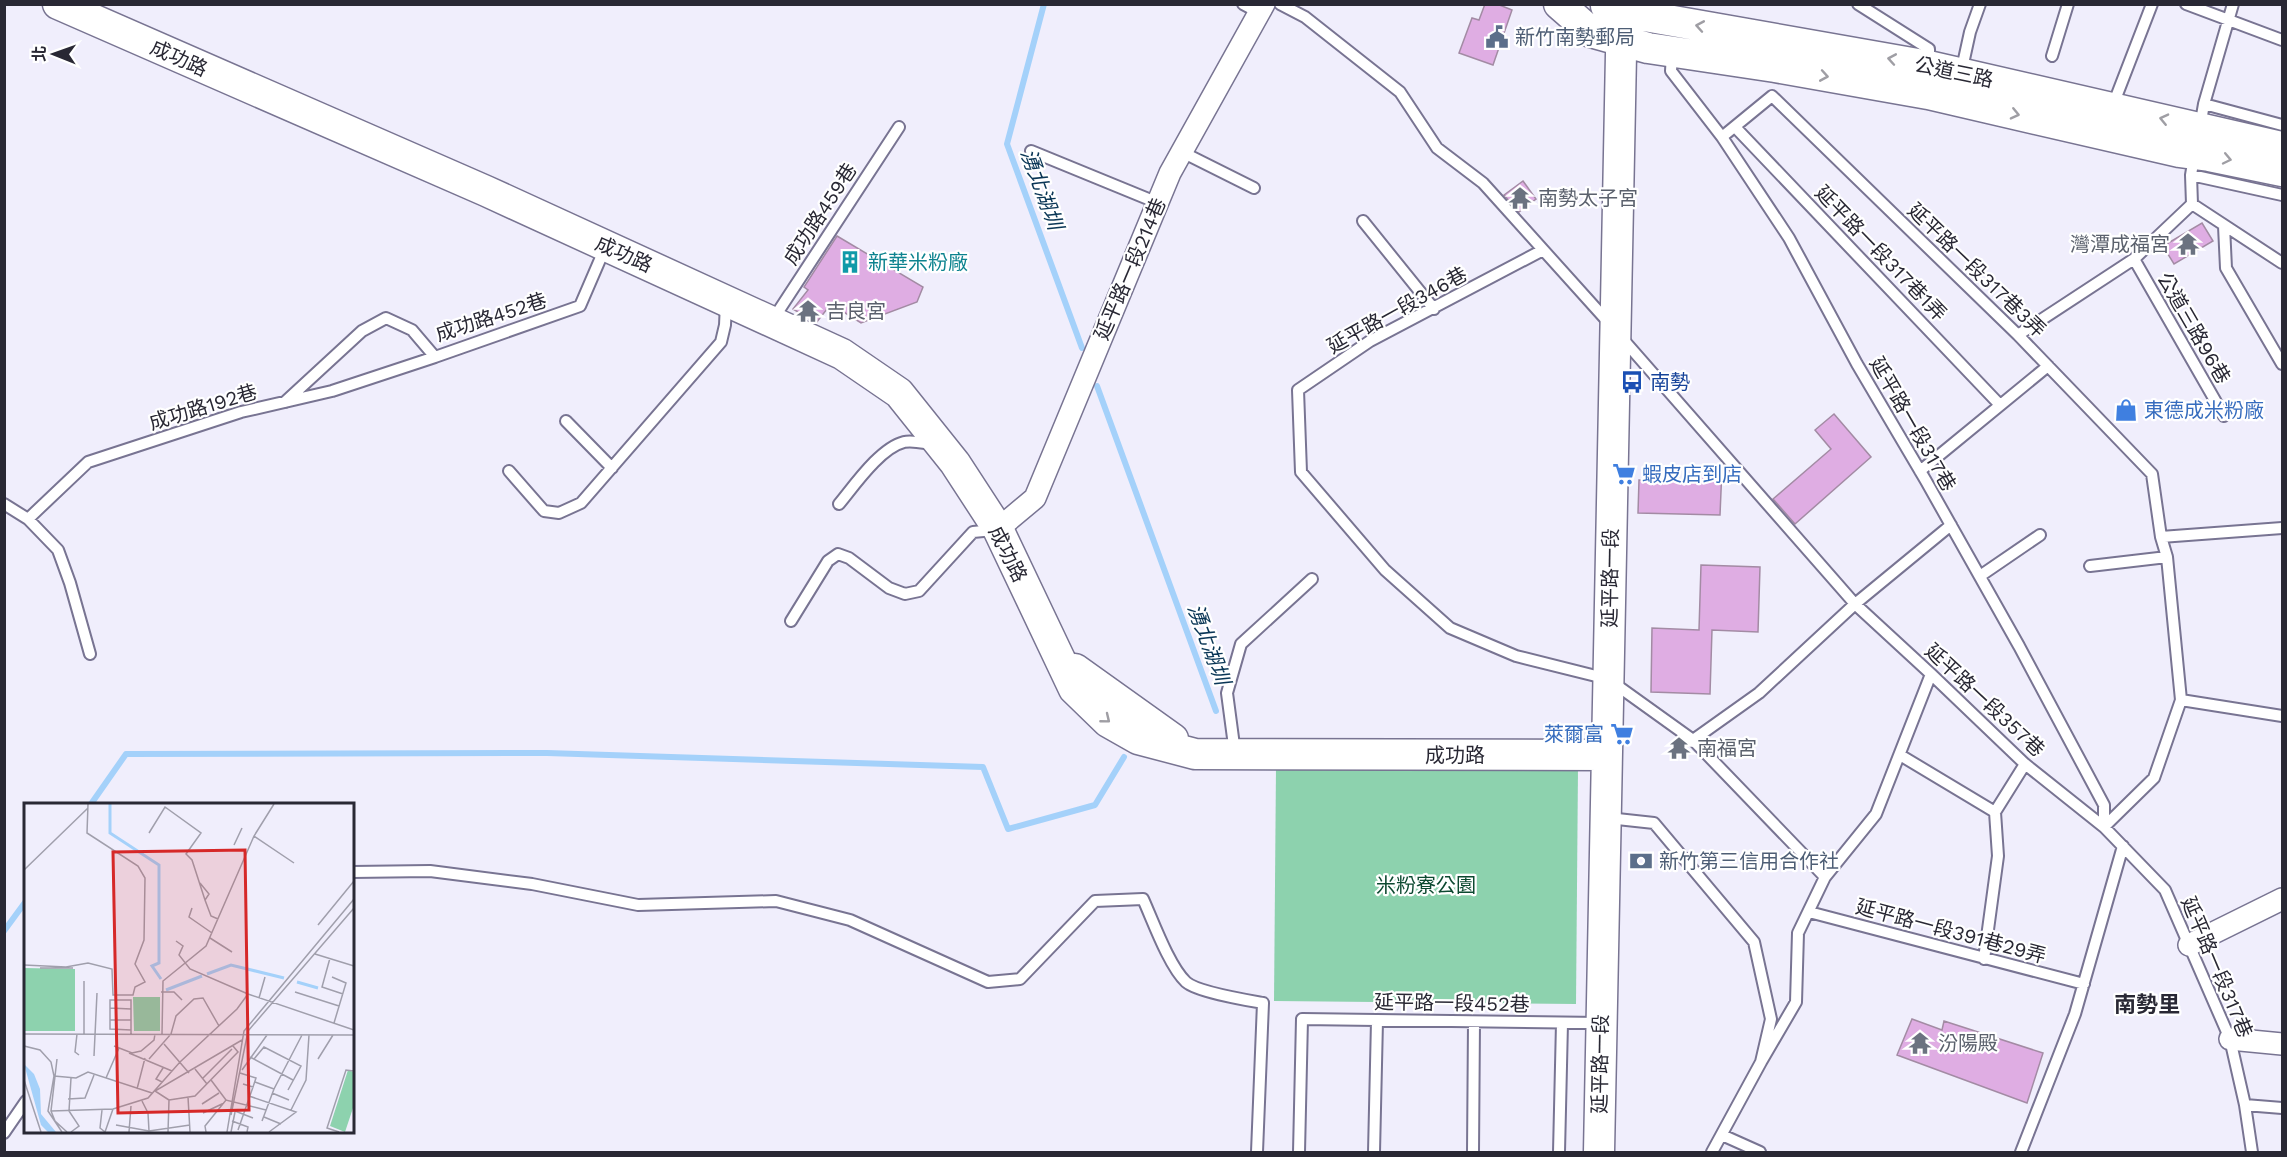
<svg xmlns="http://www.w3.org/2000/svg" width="2287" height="1157" font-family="'Work Sans','Noto Sans TC',sans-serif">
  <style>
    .green { fill: #8dd2ae }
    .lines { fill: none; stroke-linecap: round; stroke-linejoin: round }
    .stream { stroke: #a4d1fa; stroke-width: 6 }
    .building { fill: #dfade3; stroke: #a38ba4; stroke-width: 1.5 }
    .lane-casing { stroke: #787492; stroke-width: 14 }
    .street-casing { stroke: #787492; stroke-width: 24 }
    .secondary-casing { stroke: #787492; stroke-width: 33 }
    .lane { stroke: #fff; stroke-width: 10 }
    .street { stroke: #fff; stroke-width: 21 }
    .secondary { stroke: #fff; stroke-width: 30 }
    .oneway { stroke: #9f9ea4 }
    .labels { text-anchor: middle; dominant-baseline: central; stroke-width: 4.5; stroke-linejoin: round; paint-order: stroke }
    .service-label { font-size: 20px; fill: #4e5e75; stroke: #fff; text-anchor: start }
    .street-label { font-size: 20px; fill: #292834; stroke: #fff }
    .worship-label { font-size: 20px; fill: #5b616d; stroke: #fff; text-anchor: start }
    .culture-label { font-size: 20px; fill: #0d838f; stroke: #fff; text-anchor: start }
    .transit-label { font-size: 20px; fill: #164399; stroke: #fff; text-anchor: start }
    .shop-label { font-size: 20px; fill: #366cbe; stroke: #fff; text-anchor: start }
    .park-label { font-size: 20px; fill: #0c4930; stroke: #fff }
    .water-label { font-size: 21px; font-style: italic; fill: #0a3656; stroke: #fff }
    .quarter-label { font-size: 22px; font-weight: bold; fill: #292834; stroke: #fff }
    .inset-river { fill: none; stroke: #a4d1fa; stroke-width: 3 }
    .inset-road { fill: none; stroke: #a09fac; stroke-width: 1.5 }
    .view { fill: #d62828; fill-opacity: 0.15; stroke: #d62828; stroke-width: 3 }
    .inset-edge { fill: none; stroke: #292834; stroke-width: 3 }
  </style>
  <rect width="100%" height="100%" fill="#f0eefc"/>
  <!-- green -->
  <path class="green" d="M 1276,766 L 1578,768 L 1576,1004 L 1274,1001 Z"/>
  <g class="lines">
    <!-- stream -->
    <path class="stream" d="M 1044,4 L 1007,144 L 1082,348
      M 1097,386 L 1216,711
      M 91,804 L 126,754 L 547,753 L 983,767 L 1008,829 L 1095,805 L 1124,757
      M 4,931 L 26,901"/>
  </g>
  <!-- building -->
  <path class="building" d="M 1485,4 L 1497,4 L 1512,10 L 1493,65 L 1459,53 L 1472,18 L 1479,20 Z
    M 1523,181 L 1536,199 L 1519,212 L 1504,195 Z
    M 2202,223 L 2213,241 L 2174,264 L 2163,246 Z
    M 837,236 L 923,287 L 917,302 L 861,323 L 831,304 L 816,323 L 793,309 L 808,290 L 804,287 Z
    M 1834,414 L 1871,457 L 1795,524 L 1773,499 L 1831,449 L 1815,430 Z
    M 1696,468 L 1722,468 L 1720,515 L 1638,513 L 1639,480 L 1695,482 Z
    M 1701,565 L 1760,567 L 1758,632 L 1712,630 L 1710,694 L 1651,692 L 1652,628 L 1699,630 Z
    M 1912,1019 L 1942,1030 L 1944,1021 L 2043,1053 L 2027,1103 L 1897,1055 Z"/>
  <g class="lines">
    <!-- lane casing -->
    <g class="lane-casing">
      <path id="lane" d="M 1243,4 L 1260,13
        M 1280,4 L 1305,17 L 1400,92 L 1437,148 L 1483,183 L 1609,323
        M 1858,4 L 1929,49 L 1929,63
        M 2186,4 L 2282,40
        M 1672,54 L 1671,71 L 1722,137 L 1789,238 L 1857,364 L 1926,481 L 2019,646 L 2104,805 L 2104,827
        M 2052,56 L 2068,4
        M 1961,73 L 1970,32 L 1980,4
        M 2204,104 L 2282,125
        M 2113,105 L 2152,4
        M 1735,127 L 2000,405
        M 2200,127 L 2204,104 L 2233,4
        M 1722,137 L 1772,96 L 2018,335 L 2152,474 L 2161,537 L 2167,557 L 2181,700
        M 1031,151 L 1158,203
        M 1182,152 L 1254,188
        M 2194,157 L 2191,175 L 2192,204 L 2282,263
        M 2191,175 L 2282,195
        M 1363,221 L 1434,309
        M 2224,226 L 2226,268 L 2282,364
        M 1543,250 L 1370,341 L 1298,390 L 1301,472 L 1385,570 L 1450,628 L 1516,656 L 1608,679 L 1693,740 L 1825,877
        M 2134,259 L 2224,416
        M 772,321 L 899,127
        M 2018,335 L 2134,259 L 2192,204
        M 1621,337 L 1855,604 L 1931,674 L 2025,764 L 2104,827 L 2165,890 L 2230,1039 L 2245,1105 L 2252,1152
        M 285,402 L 362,331 L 386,318 L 412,330 L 435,357 L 580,306 L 605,248
        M 566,421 L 612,468
        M 509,471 L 544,511 L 559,513 L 581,503 L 721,342 L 725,325 L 726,303
        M 1920,471 L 2048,366
        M 4,504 L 28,519 L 88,462 L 241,412 L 332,391 L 435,357
        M 839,504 C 854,486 880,448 904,442 C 912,440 924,443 932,444
        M 28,519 L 58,550 L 70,583 L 90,654
        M 2161,537 L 2282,528
        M 2090,566 L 2167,557
        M 1980,576 L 2040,535
        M 791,621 L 828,561 L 838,554 L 849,558 L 889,588 L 905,594 L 919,591 L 973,532 L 994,530
        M 1693,740 L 1759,693 L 1855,604 L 1951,525
        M 1235,753 L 1227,693 L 1241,644 L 1312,579
        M 1900,755 L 1995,812 L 2025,764
        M 1608,818 L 1654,823 L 1754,942 L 1771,1019 L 1761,1062 L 1712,1152
        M 2104,827 L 2154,778 L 2181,700 L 2282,716
        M 352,872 L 430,871 L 532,884 L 638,905 L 776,901 L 850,920 L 988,982 L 1020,979 L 1095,901 L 1143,899 C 1153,921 1169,966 1186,982 C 1197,992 1246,1000 1263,1003 L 1257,1152
        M 1809,912 L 2084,984
        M 1984,959 L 1998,856 L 1995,812
        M 1761,1062 L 1796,1002 L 1798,933 L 1825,877 L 1876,814 L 1931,674
        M 2245,1105 L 2282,1108
        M 4,1133 L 26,1101
        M 1722,1135 L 1760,1152
        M 1299,1152 L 1302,1019 L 1600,1023
        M 1374,1152 L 1377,1021
        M 1473,1152 L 1474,1022
        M 1559,1152 L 1562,1023
        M 2021,1152 L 2075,1014 L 2123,846"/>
    </g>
    <!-- street casing -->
    <g class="street-casing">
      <path id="street" d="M 998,529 L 1035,498 L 1170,173 L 1264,4
        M 2189,945 L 2282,899
        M 2230,1039 L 2282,1044"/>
    </g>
    <!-- secondary casing -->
    <g class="secondary-casing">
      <path id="secondary" d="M 58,4 L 486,191 L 842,354 L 899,393 L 955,463 L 998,529 L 1074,689 L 1108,722 L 1138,739 L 1195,754 L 1606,755
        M 1559,4 L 1591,32 L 1648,48 L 1775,67 L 1928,94 L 2179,152 L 2209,156 L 2282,171
        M 1606,6 L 1622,12 L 1929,66 L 2282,147
        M 1075,669 L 1173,739
        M 1599,1152 L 1622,4"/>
    </g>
    <!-- lane -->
    <use href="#lane" class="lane"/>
    <!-- street -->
    <use href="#street" class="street"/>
    <!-- secondary -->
    <use href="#secondary" class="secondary"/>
  </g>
  <!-- one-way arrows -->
  <defs><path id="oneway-chevron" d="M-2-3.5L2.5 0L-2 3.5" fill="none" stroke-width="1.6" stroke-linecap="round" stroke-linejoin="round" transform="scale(1.5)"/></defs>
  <g class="oneway">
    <use href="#oneway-chevron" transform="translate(1700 26) rotate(-170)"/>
    <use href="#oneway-chevron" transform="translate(1892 59) rotate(-170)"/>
    <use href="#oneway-chevron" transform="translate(1824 76) rotate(10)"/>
    <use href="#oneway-chevron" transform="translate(2015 114) rotate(13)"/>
    <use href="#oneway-chevron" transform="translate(2164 119) rotate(-167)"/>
    <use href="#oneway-chevron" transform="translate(2227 159) rotate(12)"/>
    <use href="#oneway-chevron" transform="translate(1106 719) rotate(39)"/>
  </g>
  <!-- icons -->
  <defs>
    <g id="civic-bare" transform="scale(1.8)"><path d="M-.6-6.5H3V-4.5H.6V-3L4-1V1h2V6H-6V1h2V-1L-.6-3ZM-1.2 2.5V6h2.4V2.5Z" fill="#5c6f8a" stroke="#fff" stroke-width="2.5" paint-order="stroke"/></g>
    <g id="temple-bare" transform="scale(1.8)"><path d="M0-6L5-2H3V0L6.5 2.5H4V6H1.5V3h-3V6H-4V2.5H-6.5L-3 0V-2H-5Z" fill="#6b7280" stroke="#fff" stroke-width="2.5" paint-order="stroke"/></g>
    <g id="building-bare" transform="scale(1.8)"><path d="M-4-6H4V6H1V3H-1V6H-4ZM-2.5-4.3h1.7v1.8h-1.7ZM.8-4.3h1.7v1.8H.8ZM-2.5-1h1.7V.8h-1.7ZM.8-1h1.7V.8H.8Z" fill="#0f9aa8" stroke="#fff" stroke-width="2.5" paint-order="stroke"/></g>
    <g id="bus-bare" transform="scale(1.8)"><path d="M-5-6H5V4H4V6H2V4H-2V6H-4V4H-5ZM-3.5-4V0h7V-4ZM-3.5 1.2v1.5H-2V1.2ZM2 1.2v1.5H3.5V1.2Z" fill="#1a4fb4" stroke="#fff" stroke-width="2.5" paint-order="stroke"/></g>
    <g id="shop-bare" transform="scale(1.8)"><path d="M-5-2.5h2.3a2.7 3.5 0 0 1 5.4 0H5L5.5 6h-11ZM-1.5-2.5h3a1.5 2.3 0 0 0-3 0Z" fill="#3f7fe0" stroke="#fff" stroke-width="2.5" paint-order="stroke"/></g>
    <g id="supermarket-bare" transform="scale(1.8)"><path d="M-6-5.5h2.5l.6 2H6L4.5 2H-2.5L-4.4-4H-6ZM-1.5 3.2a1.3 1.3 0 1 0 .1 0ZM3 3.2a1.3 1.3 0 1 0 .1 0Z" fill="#3f7fe0" stroke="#fff" stroke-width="2.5" paint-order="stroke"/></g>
    <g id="bank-bare" transform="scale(1.8)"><path d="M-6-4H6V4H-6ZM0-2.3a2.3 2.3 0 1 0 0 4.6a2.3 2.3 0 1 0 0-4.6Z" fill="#5c6f8a" stroke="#fff" stroke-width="2.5" paint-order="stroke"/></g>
  </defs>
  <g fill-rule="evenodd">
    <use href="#civic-bare" x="1497" y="37"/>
    <use href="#temple-bare" x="1520" y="198"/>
    <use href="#temple-bare" x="2188" y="244"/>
    <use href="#building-bare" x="850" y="262"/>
    <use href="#temple-bare" x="808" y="311"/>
    <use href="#bus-bare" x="1632" y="382"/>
    <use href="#shop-bare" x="2126" y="410"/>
    <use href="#supermarket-bare" x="1624" y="474"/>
    <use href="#supermarket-bare" x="1622" y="734"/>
    <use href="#temple-bare" x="1679" y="748"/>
    <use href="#bank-bare" x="1641" y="861"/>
    <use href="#temple-bare" x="1920" y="1043"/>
  </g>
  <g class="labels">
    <!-- service labels -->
    <g class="service-label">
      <text x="1515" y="37">新竹南勢郵局</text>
      <text x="1659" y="861">新竹第三信用合作社</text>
    </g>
    <!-- street labels -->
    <g class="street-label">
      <text transform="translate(179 58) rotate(24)">成功路</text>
      <text transform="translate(1954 72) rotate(12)">公道三路</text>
      <text transform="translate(820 214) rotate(-57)">成功路459巷</text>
      <text transform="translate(1881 253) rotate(46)">延平路一段317巷1弄</text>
      <text transform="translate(624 254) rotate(24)">成功路</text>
      <text transform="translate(1130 269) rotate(-67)">延平路一段214巷</text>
      <text transform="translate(1977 270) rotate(44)">延平路一段317巷3弄</text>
      <text transform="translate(1397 310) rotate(-29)">延平路一段346巷</text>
      <text transform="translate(491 317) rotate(-18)">成功路452巷</text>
      <text transform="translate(2194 328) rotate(60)">公道三路96巷</text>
      <text transform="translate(203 407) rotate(-17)">成功路192巷</text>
      <text transform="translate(1913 424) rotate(60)">延平路一段317巷</text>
      <text transform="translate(1008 554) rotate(63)">成功路</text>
      <text transform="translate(1610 578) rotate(-89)">延平路一段</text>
      <text transform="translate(1985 700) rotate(43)">延平路一段357巷</text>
      <text x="1455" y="755">成功路</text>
      <text transform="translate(1951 931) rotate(15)">延平路一段391巷29弄</text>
      <text transform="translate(2217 967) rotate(67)">延平路一段317巷</text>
      <text transform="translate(1452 1003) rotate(1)">延平路一段452巷</text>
      <text transform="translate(1600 1064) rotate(-89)">延平路一段</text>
    </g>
    <!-- worship labels -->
    <g class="worship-label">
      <text x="1538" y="198">南勢太子宮</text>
      <text x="2170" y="244" text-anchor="end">灣潭成福宮</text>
      <text x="826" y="311">吉良宮</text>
      <text x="1697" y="748">南福宮</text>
      <text x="1938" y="1043">汾陽殿</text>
    </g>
    <!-- culture labels -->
    <g class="culture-label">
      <text x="868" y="262">新華米粉廠</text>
    </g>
    <!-- transit labels -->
    <g class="transit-label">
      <text x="1650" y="382">南勢</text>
    </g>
    <!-- shop labels -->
    <g class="shop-label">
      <text x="2144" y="410">東德成米粉廠</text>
      <text x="1642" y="474">蝦皮店到店</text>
      <text x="1604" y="734" text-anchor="end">萊爾富</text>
    </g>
    <!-- park labels -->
    <g class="park-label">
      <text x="1426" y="885">米粉寮公園</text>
    </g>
    <!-- water labels -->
    <g class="water-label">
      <text transform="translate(1042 189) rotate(70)">湧北湖圳</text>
      <text transform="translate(1209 644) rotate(70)">湧北湖圳</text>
    </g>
    <!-- quarter labels -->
    <g class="quarter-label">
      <text x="2147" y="1004">南勢里</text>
    </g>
  </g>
  <!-- overview -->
  <g transform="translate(24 803)">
    <rect width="330" height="330" fill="#f0eefc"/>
    <path d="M 0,165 L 51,166 L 51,228 L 0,228 ZM 109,194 L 136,194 L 136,228 L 110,228 ZM 324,267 L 330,269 L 330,302 L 321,329 L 306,323 Z" fill="#8dd2ae"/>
    <path d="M 0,261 L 10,271 L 16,286 L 17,311 L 32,329 L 24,329 L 17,322 Z" fill="#a4d1fa"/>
    <path class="inset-river" d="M 86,1 L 86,30 L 135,62 L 135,160 L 128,163 L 137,176M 183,171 L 207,162 L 260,175M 273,179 L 294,185M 142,187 L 178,173"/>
    <path class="inset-road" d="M 125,30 L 141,4 L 177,30 L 162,51 L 168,57 L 181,97M 230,33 L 270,60M 210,42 L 218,25M 0,67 L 64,5M 176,80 L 185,91 L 181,97 L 187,113 L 194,116M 168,105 L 165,114 L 188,130M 294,122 L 330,78M 186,135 L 208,149M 152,138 L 159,143 L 155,152 L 166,166 L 224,191 L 330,227M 291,151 L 330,163M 306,155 L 298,184 L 319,191M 0,162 L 42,164 L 64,160 L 88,166 L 89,192 L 109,192 L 111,184 L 121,179 L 111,161 L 120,137 L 121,75 L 114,63 L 63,30 L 64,1M 16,165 L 49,165M 308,174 L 322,180 L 310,220M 137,189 L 150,189 L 158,197M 271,189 L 315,203M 235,195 L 241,174M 86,205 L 107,206M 86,217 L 107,217M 107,227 L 86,226 L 86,197 L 107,197 L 107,231M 0,231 L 330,232M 53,231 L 51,249 L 55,252M 60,231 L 60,178M 138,231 L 139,178 L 182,143 L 230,33 L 250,1M 140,241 L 165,270M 0,243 L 16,247 L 27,259 L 30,273 L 24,308 L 38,329M 90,243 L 108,250 L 117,248 L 130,237 L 131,231M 105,250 L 148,268M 70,253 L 73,190M 226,254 L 269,277M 33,256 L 27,308 L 31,318 L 43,329M 125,256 L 147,231 L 152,213 L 170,196 L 179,195 L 195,223M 230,256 L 240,244 L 277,263 L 264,287M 294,256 L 309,232M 171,266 L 183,281M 218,267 L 243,232M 216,270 L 232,275 L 229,284 L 219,281M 30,273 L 52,275 L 64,269 L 128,290M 47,275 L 45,308 L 55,323 L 47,329M 82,275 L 95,245M 179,275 L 208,246M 0,277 L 17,329M 187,277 L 202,297M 138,279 L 132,276 L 139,265M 231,279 L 250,286M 113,286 L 121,255M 248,290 L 265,297M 225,293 L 272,309 L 245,329M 164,294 L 166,329M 44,296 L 61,295 L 70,272M 145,297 L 171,293 L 214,249 L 209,243M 118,298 L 124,310 L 125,328M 178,301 L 195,290M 78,307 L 76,325 L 81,329M 267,307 L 282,277 L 285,232M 27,308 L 89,306 L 124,295 L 156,259 L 213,206 L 224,191M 211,308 L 229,315M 179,310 L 200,300M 207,312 L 224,228 L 330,105M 240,314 L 257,321M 208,318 L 224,324 L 223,329M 238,318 L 250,286 L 278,232M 92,322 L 125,328 L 166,322M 214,327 L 229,284M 81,329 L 89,306M 105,329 L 107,303M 144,329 L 145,297 L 131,288 L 218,237M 182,329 L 181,323 L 202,297 L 242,307M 203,329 L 220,228 L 330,96M 207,329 L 211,309M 315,329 L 303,325 L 322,267 L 330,268"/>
    <path class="view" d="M 221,47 L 225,307 L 94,310 L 89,49 Z"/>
    <rect width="330" height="330" class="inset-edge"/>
  </g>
  <!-- border -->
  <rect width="2287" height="1157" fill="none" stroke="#292834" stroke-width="12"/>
  <!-- north arrow -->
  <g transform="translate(54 54) rotate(271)" stroke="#ffffff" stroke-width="4.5" paint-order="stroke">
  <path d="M0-4.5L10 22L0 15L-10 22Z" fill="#292834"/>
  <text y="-9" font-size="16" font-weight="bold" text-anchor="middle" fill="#292834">北</text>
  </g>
</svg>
